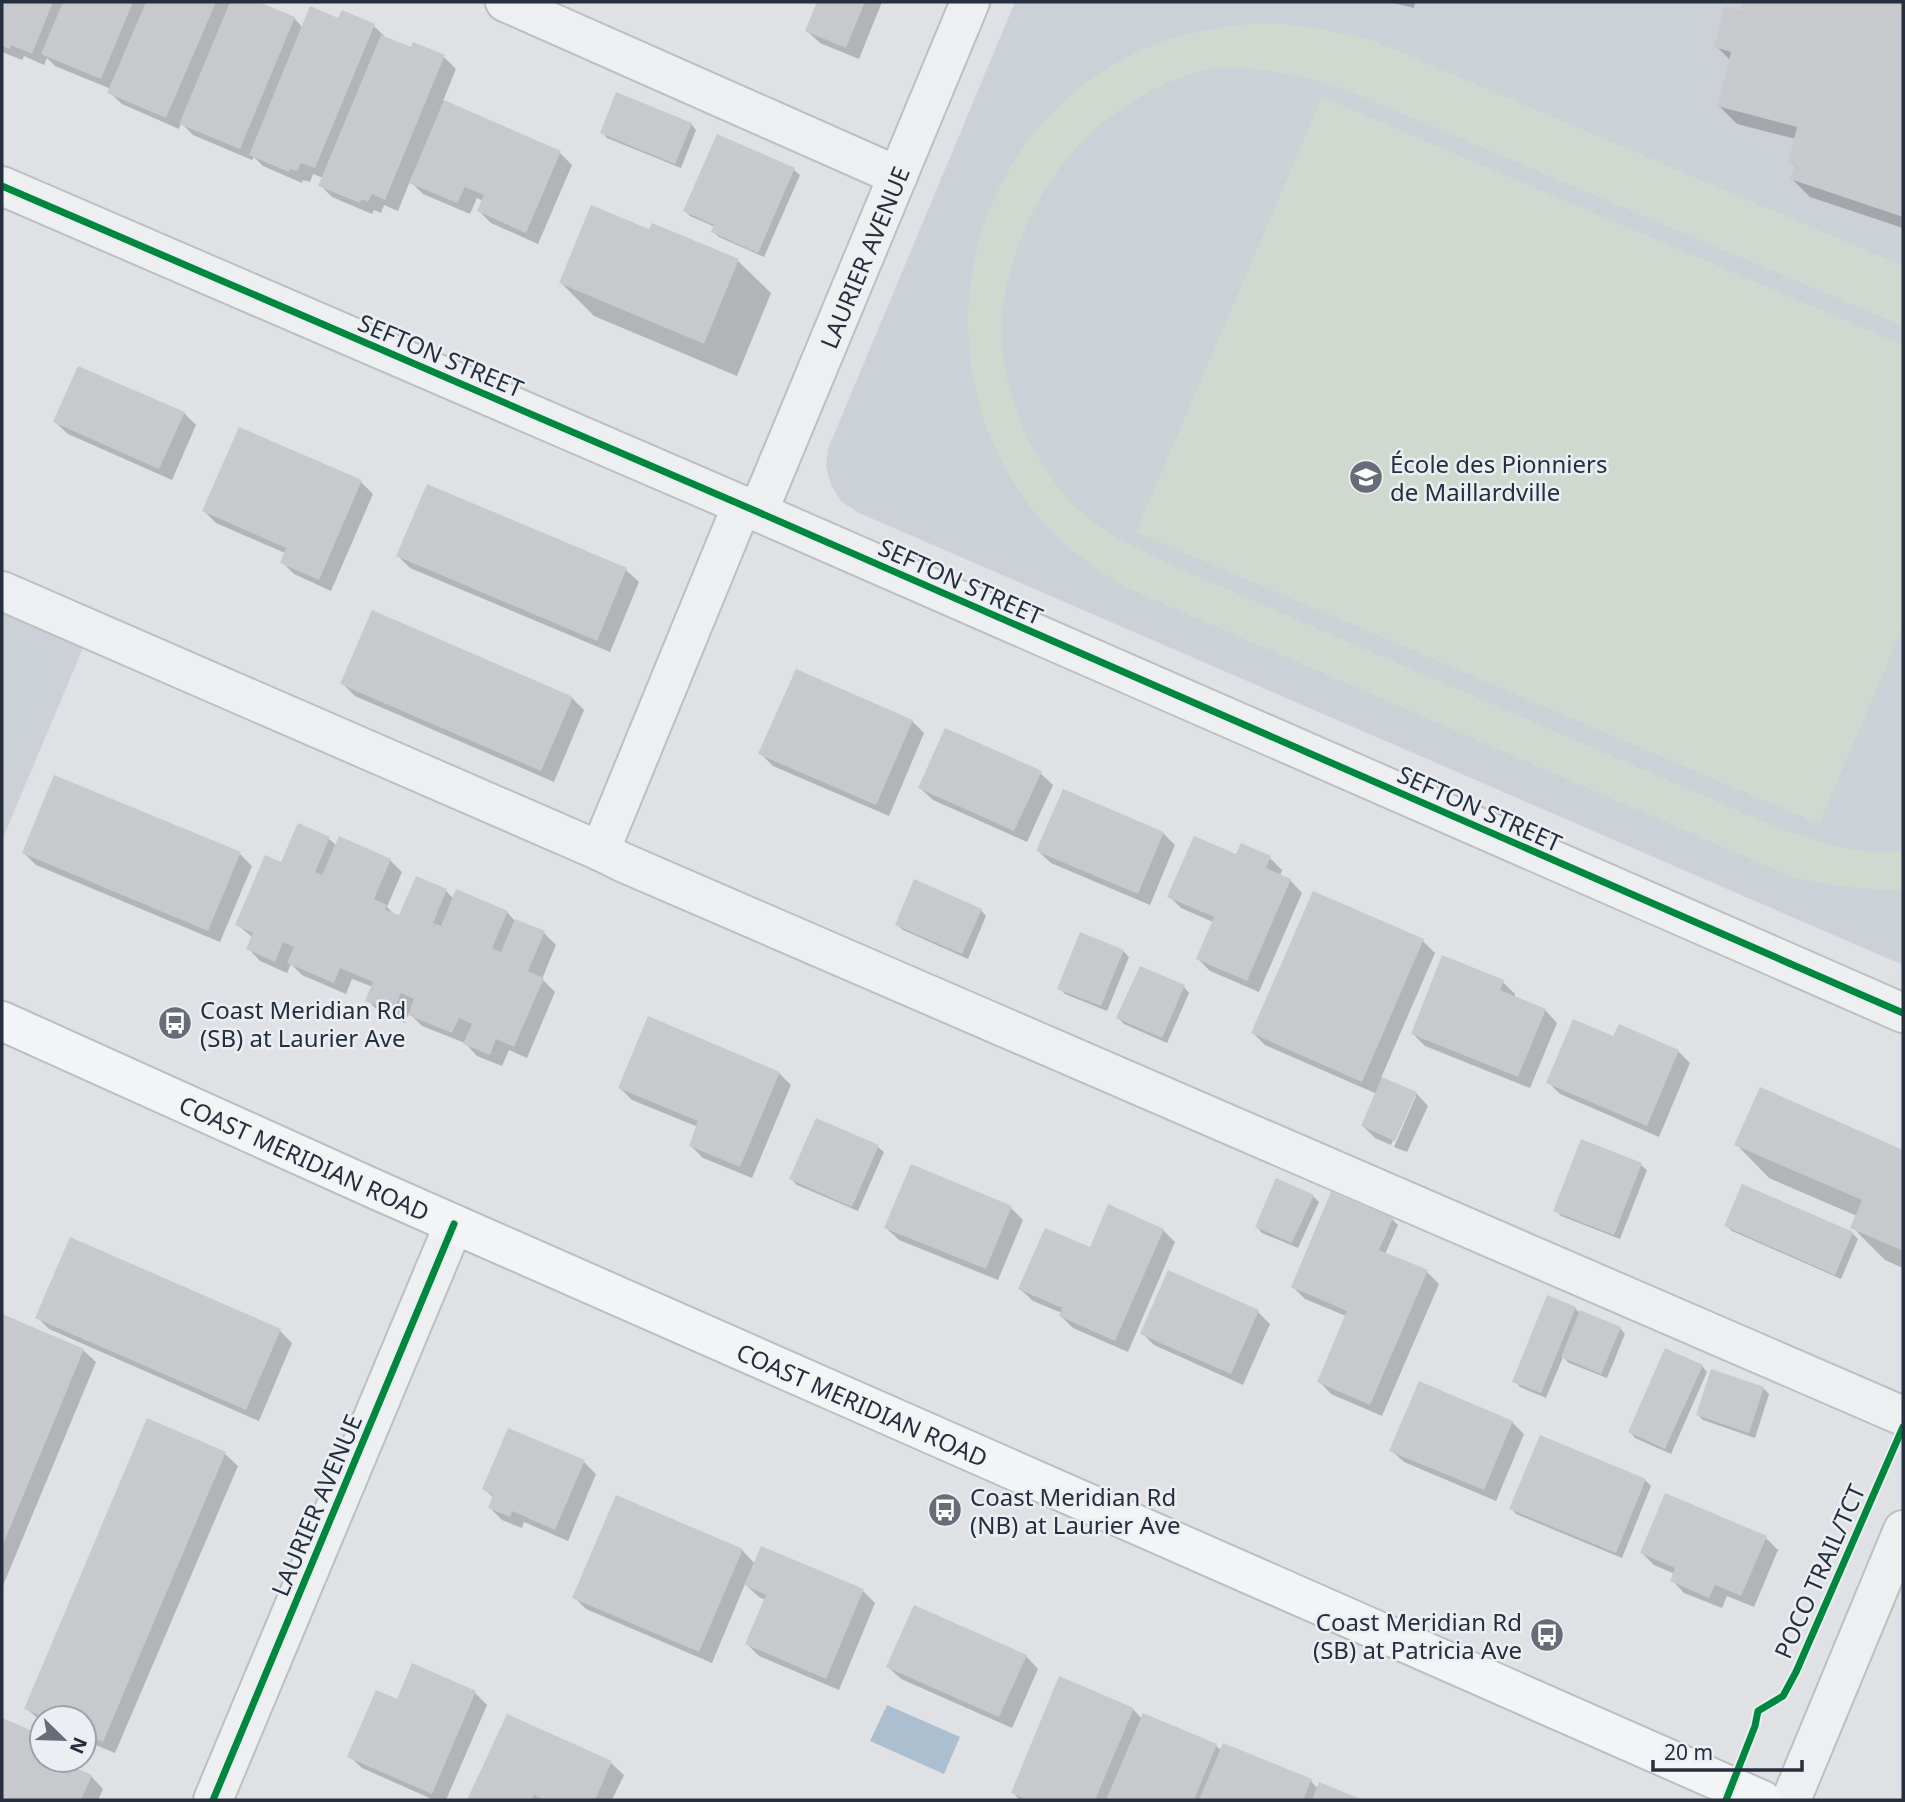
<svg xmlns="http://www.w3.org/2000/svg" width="1905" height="1802" font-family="'Noto Sans',sans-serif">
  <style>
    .built { fill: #ccd1d8 }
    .green { fill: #d0d8cf }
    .water { fill: #abbfd0 }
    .shadow { fill: #0003 }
    .building { fill: #c7c9cc }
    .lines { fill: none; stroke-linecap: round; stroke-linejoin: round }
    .minor-casing { stroke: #bdbfc2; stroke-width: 42 }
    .major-casing { stroke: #bbbec2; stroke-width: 42 }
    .minor { stroke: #eeeff1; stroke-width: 38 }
    .major { stroke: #f3f4f5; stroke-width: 38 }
    .cycleway-casing { stroke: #ebeff4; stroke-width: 11 }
    .cycleway { stroke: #00873e; stroke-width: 7 }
    .labels { text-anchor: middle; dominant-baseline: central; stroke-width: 5; stroke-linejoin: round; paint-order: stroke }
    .street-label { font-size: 24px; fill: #252f3d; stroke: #ebeff4 }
    .poi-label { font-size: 24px; fill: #252f3d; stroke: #ebeff4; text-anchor: start }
  </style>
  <rect width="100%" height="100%" fill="#dfe1e4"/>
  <!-- built -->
  <path class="built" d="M 1015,2 L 1903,2 L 1903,965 L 859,513 L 842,502 L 832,487 L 826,467 L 828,449 Z
    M 2,613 L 83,648 L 2,840 Z"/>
  <!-- green -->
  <path class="green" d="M 1273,23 L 1317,28 L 1374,41 L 1903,266 L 1903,326 L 1342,88 C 1302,76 1260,66 1217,68 C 1176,71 1111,111 1083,140 C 1040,185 1011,247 1002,309 C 996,356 1014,417 1038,457 C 1050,476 1063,497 1080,511 C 1107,535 1139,549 1171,565 L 1778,828 C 1818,841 1861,858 1903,851 L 1903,889 C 1865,891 1829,885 1792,877 L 1125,587 C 1100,571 1074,555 1053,533 C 910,385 953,134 1144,49 C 1185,31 1228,25 1273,23 Z
    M 1322,97 L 1903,345 L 1903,626 L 1819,824 L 1136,532 Z"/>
  <!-- water -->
  <path class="water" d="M 887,1705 L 960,1737 L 944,1774 L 870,1741 Z"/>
  <!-- shadow -->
  <path class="shadow" d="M 2,2 L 254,2 L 294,18 L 303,28 L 339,20 L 374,26 L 386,38 L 412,49 L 444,57 L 456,69 L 443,101 L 560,153 L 572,165 L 538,244 L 491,223 L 479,211 L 483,201 L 477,198 L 470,214 L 423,194 L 410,181 L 398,211 L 384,205 L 381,213 L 374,210 L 372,214 L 332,197 L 320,185 L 323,178 L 313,174 L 310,182 L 303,180 L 302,183 L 263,166 L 254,157 L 252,160 L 193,135 L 181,123 L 179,129 L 122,104 L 109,92 L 111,89 L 55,66 L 47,58 L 44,65 L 24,56 L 22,60 L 2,52 Z
    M 819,2 L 882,2 L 859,59 L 820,43 L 807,31 Z
    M 1389,2 L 1415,2 L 1414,8 Z
    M 1744,2 L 1903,2 L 1903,228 L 1810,197 L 1792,179 L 1796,167 L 1790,161 L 1796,139 L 1737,124 L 1719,106 L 1731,61 L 1716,46 L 1741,12 Z
    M 691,124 L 696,130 L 681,168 L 607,138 L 602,132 Z
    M 718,136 L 794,170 L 800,175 L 764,257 L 719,237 L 713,232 L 715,227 L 690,216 L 685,211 Z
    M 650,231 L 738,261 L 771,293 L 737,376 L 594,316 L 561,283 Z
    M 184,413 L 196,425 L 172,480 L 68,434 L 55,422 Z
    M 361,482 L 373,494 L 331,591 L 294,574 L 282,562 L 285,553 L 216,523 L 204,511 Z
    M 428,486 L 626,570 L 639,582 L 610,652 L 410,568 L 398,556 Z
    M 343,684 L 572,698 L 584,710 L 554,782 L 355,696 Z
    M 912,721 L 924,733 L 889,816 L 773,766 L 761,754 Z
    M 1040,773 L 1053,785 L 1027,842 L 933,800 L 920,788 Z
    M 1163,833 L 1175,845 L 1150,905 L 1051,863 L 1038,851 Z
    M 329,839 L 337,846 L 390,860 L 402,872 L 387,907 L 396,916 L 400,918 L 416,878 L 446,891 L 454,899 L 507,912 L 515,921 L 544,933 L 556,945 L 542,979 L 555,992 L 527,1058 L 509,1050 L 502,1066 L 477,1056 L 465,1043 L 422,1026 L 409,1013 L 405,1023 L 380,1012 L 367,1000 L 373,987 L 352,979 L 346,994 L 302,975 L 291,964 L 287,973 L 260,961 L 248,948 L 253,938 L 237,924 L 282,864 Z
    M 24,853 L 240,854 L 252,866 L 220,942 L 36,865 Z
    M 1237,856 L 1270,858 L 1282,870 L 1280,876 L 1290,880 L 1302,893 L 1259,992 L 1210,971 L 1198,959 L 1213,922 L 1181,908 L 1169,896 Z
    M 981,910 L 986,916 L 968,959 L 903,930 L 897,925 Z
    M 1423,941 L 1435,953 L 1381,1078 L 1416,1093 L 1428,1106 L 1407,1152 L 1394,1147 L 1416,1096 L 1413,1096 L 1391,1145 L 1375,1138 L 1363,1126 L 1377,1094 L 1265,1045 L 1253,1033 Z
    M 1123,951 L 1129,957 L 1107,1011 L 1065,994 L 1059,988 Z
    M 1503,982 L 1515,994 L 1514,998 L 1545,1010 L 1557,1023 L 1530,1088 L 1425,1046 L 1413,1034 Z
    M 1184,987 L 1189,993 L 1167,1043 L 1124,1024 L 1118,1018 Z
    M 1614,1039 L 1678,1051 L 1690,1063 L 1659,1137 L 1560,1094 L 1548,1082 Z
    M 779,1073 L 791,1085 L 752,1178 L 703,1158 L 691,1146 L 698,1127 L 632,1100 L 620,1088 Z
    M 1761,1090 L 1903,1152 L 1903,1268 L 1885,1260 L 1852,1227 L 1857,1216 L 1769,1178 L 1737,1145 Z
    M 817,1120 L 878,1147 L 884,1152 L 858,1211 L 797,1185 L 791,1179 Z
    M 1641,1165 L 1647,1170 L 1620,1239 L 1561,1216 L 1555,1210 Z
    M 1332,1194 L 1392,1219 L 1398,1225 L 1385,1254 L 1427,1272 L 1439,1284 L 1382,1416 L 1331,1394 L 1319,1381 L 1346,1316 L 1305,1299 L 1293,1287 Z
    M 1313,1196 L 1319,1202 L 1298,1248 L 1262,1233 L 1257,1227 Z
    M 1011,1208 L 1023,1220 L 998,1280 L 899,1240 L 886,1228 Z
    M 1726,1226 L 1852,1233 L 1858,1239 L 1841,1279 L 1732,1231 Z
    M 1163,1230 L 1175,1242 L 1128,1352 L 1073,1328 L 1061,1316 L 1062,1313 L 1033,1301 L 1020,1289 L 1091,1250 Z
    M 1575,1308 L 1581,1314 L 1620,1328 L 1625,1334 L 1607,1378 L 1569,1363 L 1563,1357 L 1546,1398 L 1520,1387 L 1515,1381 Z
    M 1258,1312 L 1270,1324 L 1243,1385 L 1154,1345 L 1142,1333 Z
    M 3,1316 L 83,1350 L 96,1362 L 2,1588 Z
    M 37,1317 L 280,1331 L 292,1343 L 259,1421 L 49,1329 Z
    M 1702,1366 L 1707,1372 L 1671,1454 L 1635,1438 L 1630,1432 Z
    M 1763,1388 L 1769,1394 L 1755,1438 L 1703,1420 L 1698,1415 Z
    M 148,1421 L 225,1454 L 238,1466 L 115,1753 L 84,1740 L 84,1718 L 42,1718 L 42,1722 L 26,1708 Z
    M 1512,1422 L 1524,1434 L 1496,1501 L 1404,1462 L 1391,1450 Z
    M 584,1462 L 596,1474 L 568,1541 L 524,1522 L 522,1528 L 502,1520 L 490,1508 L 494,1498 L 484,1489 Z
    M 1645,1480 L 1651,1486 L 1622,1558 L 1516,1514 L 1511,1508 Z
    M 1766,1538 L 1778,1550 L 1754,1607 L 1727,1596 L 1722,1608 L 1684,1593 L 1672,1580 L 1675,1574 L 1654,1565 L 1642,1553 Z
    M 742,1550 L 755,1564 L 863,1591 L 875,1603 L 839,1690 L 759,1656 L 747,1644 L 766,1600 L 759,1597 L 745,1584 L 712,1663 L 586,1609 L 574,1597 Z
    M 1026,1656 L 1038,1669 L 1012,1728 L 901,1679 L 888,1667 Z
    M 475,1693 L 487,1705 L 446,1800 L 434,1800 L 362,1768 L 349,1756 L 398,1701 Z
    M 1133,1709 L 1142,1719 L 1144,1715 L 1216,1746 L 1222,1751 L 1311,1781 L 1318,1789 L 1320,1784 L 1358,1800 L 1020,1800 L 1013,1793 Z
    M 508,1716 L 611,1763 L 624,1775 L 612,1800 L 469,1800 Z
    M 2,1720 L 42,1737 L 42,1760 L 68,1760 L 66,1766 L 91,1776 L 103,1789 L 98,1800 L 2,1800 Z"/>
  <!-- building -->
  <path class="building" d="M 2,2 L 53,2 L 32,54 L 11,45 L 10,49 L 2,46 Z
    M 63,2 L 133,2 L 101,79 L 41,54 Z
    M 146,2 L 216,2 L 166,118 L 107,93 Z
    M 230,2 L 259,2 L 295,17 L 240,149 L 179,124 Z
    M 817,2 L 865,2 L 846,48 L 805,31 Z
    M 1742,2 L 1903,2 L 1903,217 L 1790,179 L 1795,165 L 1788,162 L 1797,127 L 1717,106 L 1731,52 L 1714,47 L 1725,6 L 1740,10 Z
    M 310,6 L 338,18 L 342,10 L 375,24 L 315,168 L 301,163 L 297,171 L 290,169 L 289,172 L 249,155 Z
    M 381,35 L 411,47 L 413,42 L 445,55 L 385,200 L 372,194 L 368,202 L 362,199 L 360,203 L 318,186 Z
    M 616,92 L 692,123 L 675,164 L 600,133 Z
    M 444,100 L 561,151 L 526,233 L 477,211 L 484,195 L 465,187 L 457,203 L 409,183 Z
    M 717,134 L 795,168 L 758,253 L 711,232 L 714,225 L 683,211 Z
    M 591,205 L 649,229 L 652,223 L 739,259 L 704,344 L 559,283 Z
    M 78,366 L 185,412 L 159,469 L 53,422 Z
    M 239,427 L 362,480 L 319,580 L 280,563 L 286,548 L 202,511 Z
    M 427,484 L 627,568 L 597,641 L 396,556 Z
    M 372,610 L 573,697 L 541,771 L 340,684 Z
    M 796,669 L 913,720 L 876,805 L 758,754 Z
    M 945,728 L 1042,771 L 1014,831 L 918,788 Z
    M 54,775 L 241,852 L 208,931 L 22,853 Z
    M 1063,789 L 1164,832 L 1138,894 L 1036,851 Z
    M 298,823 L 330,837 L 315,872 L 322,875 L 339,836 L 391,859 L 374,899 L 387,905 L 385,910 L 399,915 L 416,876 L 447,889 L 433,923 L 441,926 L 456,889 L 508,911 L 492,948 L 501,952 L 515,919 L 545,931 L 528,971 L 544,978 L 514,1047 L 496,1039 L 490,1055 L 463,1044 L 472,1024 L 459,1018 L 452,1033 L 408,1015 L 414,999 L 401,993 L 393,1012 L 365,1001 L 373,982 L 340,968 L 334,983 L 287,963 L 294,947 L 283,942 L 275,962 L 246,949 L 253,933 L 235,925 L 265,855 L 281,862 Z
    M 1194,836 L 1236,854 L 1241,843 L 1271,856 L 1266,868 L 1291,879 L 1247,981 L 1196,959 L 1214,917 L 1167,897 Z
    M 914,879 L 982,909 L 962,954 L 895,925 Z
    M 1313,891 L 1424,939 L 1362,1082 L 1251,1033 Z
    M 1080,932 L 1124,950 L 1101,1006 L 1057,989 Z
    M 1442,955 L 1504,980 L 1500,990 L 1546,1009 L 1518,1077 L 1411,1034 Z
    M 1140,966 L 1185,985 L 1162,1038 L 1116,1018 Z
    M 648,1016 L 780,1072 L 740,1167 L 689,1146 L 698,1121 L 618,1088 Z
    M 1573,1019 L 1613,1036 L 1619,1024 L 1679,1050 L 1647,1126 L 1546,1083 Z
    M 1382,1077 L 1417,1092 L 1395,1141 L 1361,1126 Z
    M 1760,1087 L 1903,1150 L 1903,1251 L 1850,1228 L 1862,1200 L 1734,1145 Z
    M 816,1118 L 879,1145 L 852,1207 L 789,1179 Z
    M 1581,1139 L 1642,1163 L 1614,1235 L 1553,1211 Z
    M 911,1164 L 1012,1206 L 986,1269 L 884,1228 Z
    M 1276,1178 L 1314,1195 L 1292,1243 L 1255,1227 Z
    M 1742,1184 L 1853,1232 L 1835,1275 L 1724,1226 Z
    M 1331,1192 L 1393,1218 L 1379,1250 L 1428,1270 L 1370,1405 L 1317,1382 L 1347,1311 L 1291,1287 Z
    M 1108,1204 L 1164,1229 L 1115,1341 L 1059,1316 L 1062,1308 L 1018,1289 L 1045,1228 L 1090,1247 Z
    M 70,1237 L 281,1329 L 246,1410 L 35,1318 Z
    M 1168,1270 L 1259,1310 L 1231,1374 L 1140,1334 Z
    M 1547,1295 L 1576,1307 L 1541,1393 L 1512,1382 Z
    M 1580,1310 L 1621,1327 L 1601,1374 L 1561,1357 Z
    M 2,1314 L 84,1349 L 2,1547 Z
    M 1665,1348 L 1703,1365 L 1665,1449 L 1628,1432 Z
    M 1711,1369 L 1764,1387 L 1749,1433 L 1696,1415 Z
    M 1419,1381 L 1513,1421 L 1484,1490 L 1389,1451 Z
    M 147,1418 L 226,1452 L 103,1742 L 84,1734 L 84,1718 L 46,1718 L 24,1709 Z
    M 508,1428 L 585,1460 L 555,1530 L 512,1511 L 510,1517 L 488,1508 L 493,1495 L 482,1489 Z
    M 1540,1435 L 1646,1479 L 1616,1553 L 1509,1509 Z
    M 1665,1493 L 1767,1536 L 1741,1596 L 1715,1585 L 1709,1598 L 1670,1581 L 1675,1568 L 1640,1553 Z
    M 616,1495 L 743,1549 L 699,1652 L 572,1598 Z
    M 761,1546 L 864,1589 L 826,1679 L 745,1644 L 766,1595 L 744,1585 Z
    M 914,1605 L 1027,1655 L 999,1717 L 886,1667 Z
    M 412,1663 L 476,1691 L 432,1794 L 347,1757 L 376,1690 L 397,1699 Z
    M 1059,1676 L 1134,1708 L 1095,1800 L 1028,1800 L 1011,1793 Z
    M 1143,1713 L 1217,1744 L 1194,1800 L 1106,1800 Z
    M 507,1714 L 612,1761 L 595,1800 L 545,1800 L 534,1795 L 531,1800 L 467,1800 Z
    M 2,1718 L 42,1735 L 42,1760 L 57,1760 L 92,1775 L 81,1800 L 2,1800 Z
    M 1223,1743 L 1312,1779 L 1303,1800 L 1199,1800 Z
    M 1319,1782 L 1363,1800 L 1312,1800 Z"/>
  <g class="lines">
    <!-- minor casing -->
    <g class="minor-casing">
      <g id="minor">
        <path d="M 505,2 L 898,176"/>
        <path d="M 2,186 L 758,512 L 1903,1013"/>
        <path id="s1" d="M 758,512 L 970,2"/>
        <path d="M 2,591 L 600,851 L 622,862 L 1903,1416"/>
        <path d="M 600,851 L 742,505"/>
        <path d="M 213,1800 L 454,1224"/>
        <path d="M 1791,1800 L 1903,1530"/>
      </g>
    </g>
    <!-- major casing -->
    <g class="major-casing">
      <g id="major">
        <path id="s2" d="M 2,1021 L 379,1191 L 1762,1800"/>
      </g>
    </g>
    <!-- minor -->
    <use href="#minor" class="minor"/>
    <!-- major -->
    <use href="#major" class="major"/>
    <!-- cycleway casing -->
    <g class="cycleway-casing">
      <path id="cycleway" d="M 2,186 L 758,512 L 1903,1013
        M 213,1800 L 454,1224
        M 1726,1800 L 1755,1726 L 1758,1711 L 1783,1696 L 1796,1672 L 1903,1427"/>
    </g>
    <!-- cycleway -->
    <use href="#cycleway" class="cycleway"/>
  </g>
  <!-- icons -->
  <defs>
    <g id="school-disc" transform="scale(1.75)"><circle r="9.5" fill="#666d77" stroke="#ebeff4"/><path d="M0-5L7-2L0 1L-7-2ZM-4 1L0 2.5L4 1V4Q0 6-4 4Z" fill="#fff"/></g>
    <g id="bus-disc" transform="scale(1.75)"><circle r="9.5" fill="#666d77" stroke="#ebeff4"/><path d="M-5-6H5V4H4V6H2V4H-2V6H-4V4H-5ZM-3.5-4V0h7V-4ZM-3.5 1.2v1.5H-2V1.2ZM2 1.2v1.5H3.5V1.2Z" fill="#fff"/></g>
  </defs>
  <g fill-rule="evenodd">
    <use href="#school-disc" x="1366" y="477"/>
    <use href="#bus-disc" x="175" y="1023"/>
    <use href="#bus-disc" x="945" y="1510"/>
    <use href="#bus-disc" x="1547" y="1635"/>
  </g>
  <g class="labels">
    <!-- street labels -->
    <g class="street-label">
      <text stroke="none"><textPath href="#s1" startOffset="276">LAURIER AVENUE</textPath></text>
      <text transform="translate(441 355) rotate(23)">SEFTON STREET</text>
      <text transform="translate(961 581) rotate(24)">SEFTON STREET</text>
      <text transform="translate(1480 808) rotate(24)">SEFTON STREET</text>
      <text stroke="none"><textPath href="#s2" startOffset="332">COAST MERIDIAN ROAD</textPath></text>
      <text stroke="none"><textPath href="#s2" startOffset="942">COAST MERIDIAN ROAD</textPath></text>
      <text transform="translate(316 1505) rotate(-67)">LAURIER AVENUE</text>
      <text transform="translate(1819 1571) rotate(-66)">POCO TRAIL/TCT</text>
    </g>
    <!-- poi labels -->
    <g class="poi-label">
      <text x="1390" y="463">École des Pionniers<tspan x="1390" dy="28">de Maillardville</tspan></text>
      <text x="200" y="1009">Coast Meridian Rd<tspan x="200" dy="28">(SB) at Laurier Ave</tspan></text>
      <text x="970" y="1496">Coast Meridian Rd<tspan x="970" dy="28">(NB) at Laurier Ave</tspan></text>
      <text x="1522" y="1621" text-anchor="end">Coast Meridian Rd<tspan x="1522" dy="28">(SB) at Patricia Ave</tspan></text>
    </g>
  </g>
  <!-- border -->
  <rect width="1905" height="1802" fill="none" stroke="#252f3d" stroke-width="7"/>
  <!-- north arrow -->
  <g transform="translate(63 1739) rotate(113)"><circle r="33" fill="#ebeff4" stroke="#9ca2ab" stroke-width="2"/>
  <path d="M0-5L12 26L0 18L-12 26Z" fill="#666d77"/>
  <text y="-10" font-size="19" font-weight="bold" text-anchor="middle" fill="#252f3d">N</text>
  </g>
  <!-- scale -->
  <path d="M1653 1760v10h149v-10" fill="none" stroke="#252f3d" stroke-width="3.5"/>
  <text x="1664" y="1760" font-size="21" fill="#252f3d" stroke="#ebeff4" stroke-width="5" paint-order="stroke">20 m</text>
</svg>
